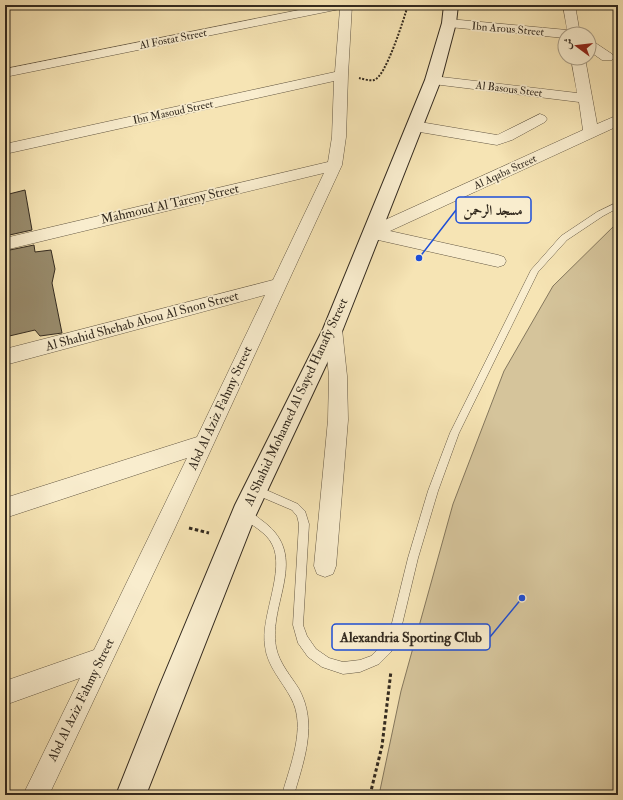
<svg xmlns="http://www.w3.org/2000/svg" width="623" height="800" font-family="'IM FELL Double Pica',Amiri,serif">
  <style>
    .green { fill: #d5c49b; stroke: #84775d }
    .building { fill: #988b6c; stroke: #332a1f }
    .lines { fill: none; stroke-linecap: round; stroke-linejoin: round }
    .lane-casing { stroke: #645844; stroke-width: 1 }
    .street-casing { stroke: #645844; stroke-width: 1 }
    .secondary-casing { stroke: #332a1f; stroke-width: 2 }
    .path-far1 { stroke: #332a1f; stroke-width: 2; stroke-dasharray: 2 1.5; stroke-linecap: butt }
    .path { stroke: #332a1f; stroke-width: 3; stroke-dasharray: 3.5 2.5; stroke-linecap: butt }
    .lane { fill: #f9edce; fill-rule: evenodd }
    .street { fill: #f9edce; fill-rule: evenodd }
    .secondary { fill: #f9edce; fill-rule: evenodd }
    .labels { text-anchor: middle; dominant-baseline: central; stroke-width: 3.5; stroke-linejoin: round; paint-order: stroke }
    .far-street-label { font-size: 11px; fill: #332a1f; stroke: #f9edce }
    .street-label { font-size: 13px; fill: #332a1f; stroke: #f9edce }
    .leader { fill: none; stroke: #1d4ed8; stroke-width: 1.5 }
    .callout-dot { fill: #1d4ed8; stroke: #f9edce; stroke-width: 1.5 }
    .callout { fill: #f9edce; stroke: #1d4ed8; stroke-width: 1.5 }
    .callout-label { font-size: 14px; text-anchor: middle; font-weight: bold; fill: #332a1f }
  </style>
  <rect width="100%" height="100%" fill="#f6e4b4"/>
  <filter id="stains"><feTurbulence type="fractalNoise" baseFrequency=".005" numOctaves="4"/><feColorMatrix values="0 0 0 0 .2 0 0 0 0 .09 0 0 0 0 .02 0 0 0 .5 -.17"/></filter>
  <radialGradient id="worn" r=".72"><stop offset=".6" stop-color="#630" stop-opacity="0"/><stop offset="1" stop-color="#630" stop-opacity=".3"/></radialGradient>
  <!-- green -->
  <path class="green" d="M 618,222 L 618,795 L 379,795 L 401,691 L 453,504 L 504,371 L 553,286 Z"/>
  <!-- building -->
  <path class="building" d="M 25,190 L 32,230 L 5,236 L 5,195 Z
    M 34,245 L 35,252 L 51,250 L 55,269 L 52,283 L 62,333 L 40,336 L 35,330 L 5,337 L 5,251 Z"/>
  <g class="lines">
    <!-- lane casing -->
    <g class="lane-casing">
      <path id="lane" d="M 618,202 L 618,208 L 603,216 L 567,240 L 538,272 L 459,433 L 438,491 L 418,558 L 400,633 L 391,652 L 379,664 L 360,672 L 343,674 L 322,667 L 308,657 L 298,643 L 293,625 L 299,524 L 297,516 L 292,510 L 252,493 L 250,490 L 252,487 L 255,485 L 298,504 L 305,511 L 309,524 L 303,625 L 307,636 L 316,649 L 329,658 L 343,662 L 360,660 L 371,656 L 383,644 L 390,631 L 408,558 L 428,491 L 450,433 L 531,270 L 561,236 L 597,212 Z
        M 244,508 C 251,511 258,518 264,522 C 310,557 268,603 276,647 C 279,663 291,676 299,689 C 318,724 304,760 294,795 L 282,795 C 290,765 307,727 291,698 C 282,681 267,666 265,646 C 260,617 286,570 272,544 C 266,532 251,525 240,516 L 239,513 L 240,510 Z"/>
    </g>
    <!-- street casing -->
    <g class="street-casing">
      <path id="street" d="M 5,5 L 16,5 L 14,8 L 5,10 Z
        M 324,5 L 352,5 L 348,75 L 346,137 L 342,165 L 174,530 L 49,795 L 23,795 L 80,678 L 5,705 L 5,681 L 94,650 L 187,458 L 5,518 L 5,498 L 197,437 L 265,295 L 5,365 L 5,349 L 273,280 L 324,173 L 5,250 L 5,238 L 328,162 L 332,137 L 334,81 L 5,154 L 5,144 L 335,72 L 340,9 L 5,77 L 5,69 Z
        M 563,5 L 575,5 L 580,34 L 565,34 L 565,38 L 449,27 L 445,26 L 443,23 L 445,20 L 449,19 L 567,30 Z
        M 589,41 L 594,42 L 612,54 L 614,57 L 612,60 L 602,60 L 589,51 Z
        M 571,58 L 585,58 L 597,124 L 618,115 L 618,126 L 390,231 L 498,255 L 504,257 L 506,261 L 504,265 L 498,267 L 365,237 L 363,233 L 365,229 L 583,130 L 579,102 L 433,84 L 428,83 L 426,80 L 428,77 L 433,76 L 577,93 Z
        M 540,114 L 545,116 L 547,119 L 545,122 L 512,140 L 497,145 L 414,131 L 409,129 L 407,126 L 409,123 L 414,121 L 497,135 Z
        M 333,322 L 339,324 L 342,329 L 347,376 L 348,420 L 336,566 L 333,574 L 325,577 L 317,574 L 314,566 L 328,420 L 329,376 L 324,329 L 327,324 Z"/>
    </g>
    <!-- secondary casing -->
    <g class="secondary-casing">
      <path id="secondary" d="M 444,5 L 458,5 L 456,23 L 441,80 L 343,329 L 255,517 L 146,795 L 116,795 L 159,687 L 235,505 L 323,329 L 425,80 L 442,23 Z"/>
    </g>
    <!-- path-far1 -->
    <path class="path-far1" d="M 359,78 C 363,79 370,81 374,80 C 386,77 404,18 408,5"/>
    <!-- path -->
    <path class="path" d="M 189,528 L 209,533
      M 370,795 L 382,746 L 391,671"/>
    <!-- lane -->
    <use href="#lane" class="lane"/>
    <!-- street -->
    <use href="#street" class="street"/>
    <!-- secondary -->
    <use href="#secondary" class="secondary"/>
  </g>
  <g class="labels">
    <!-- far-street labels -->
    <g class="far-street-label">
      <text transform="translate(508 29) rotate(5)">Ibn Arous Street</text>
      <text transform="translate(173 39) rotate(-11)">Al Fostat Street</text>
      <text transform="translate(509 89) rotate(7)">Al Basous Steet</text>
      <text transform="translate(173 112) rotate(-12)">Ibn Masoud Street</text>
      <text transform="translate(505 172) rotate(-25)">Al Aqaba Street</text>
    </g>
    <!-- street labels -->
    <g class="street-label">
      <text transform="translate(170 204) rotate(-13)">Mahmoud Al Tareny Street</text>
      <text transform="translate(142 321) rotate(-15)">Al Shahid Shehab Abou Al Snon Street</text>
      <text transform="translate(296 402) rotate(-65)">Al Shahid Mohamed Al Sayed Hanafy Street</text>
      <text transform="translate(220 408) rotate(-65)">Abd Al Aziz Fahmy Street</text>
      <text transform="translate(81 700) rotate(-64)">Abd Al Aziz Fahmy Street</text>
    </g>
  </g>
  <!-- callouts -->
  <path class="leader" d="M419 258L456 210M522 598L490 637"/>
  <g class="callout-dot">
    <circle cx="419" cy="258" r="4"/>
    <circle cx="522" cy="598" r="4"/>
  </g>
  <g class="callout">
    <rect x="456" y="197" width="75" height="26" rx="4"/>
    <rect x="332" y="624" width="158" height="26" rx="4"/>
  </g>
  <g class="callout-label">
    <text x="493" y="215">مسجد الرحمن</text>
    <text x="411" y="642">Alexandria Sporting Club</text>
  </g>
  <!-- margin -->
  <rect width="623" height="800" fill="none" stroke="#f6e4b4" stroke-width="20"/>
  <rect x="6" y="6" width="611" height="788" fill="none" stroke="#332a1f" stroke-width="2"/>
  <rect x="10" y="10" width="603" height="780" fill="none" stroke="#332a1f"/>
  <!-- north arrow -->
  <g transform="translate(577 46) rotate(285)"><circle r="19" fill="#f9edce" stroke="#aa9f88"/>
  <path d="M0-3L7 15L0 10L-7 15Z" fill="#8f2418"/>
  <text y="-6" font-size="11" font-weight="bold" text-anchor="middle" fill="#332a1f">ش</text>
  </g>
  <rect width="100%" height="100%" filter="url(#stains)"/>
  <rect width="100%" height="100%" fill="url(#worn)"/>
</svg>
